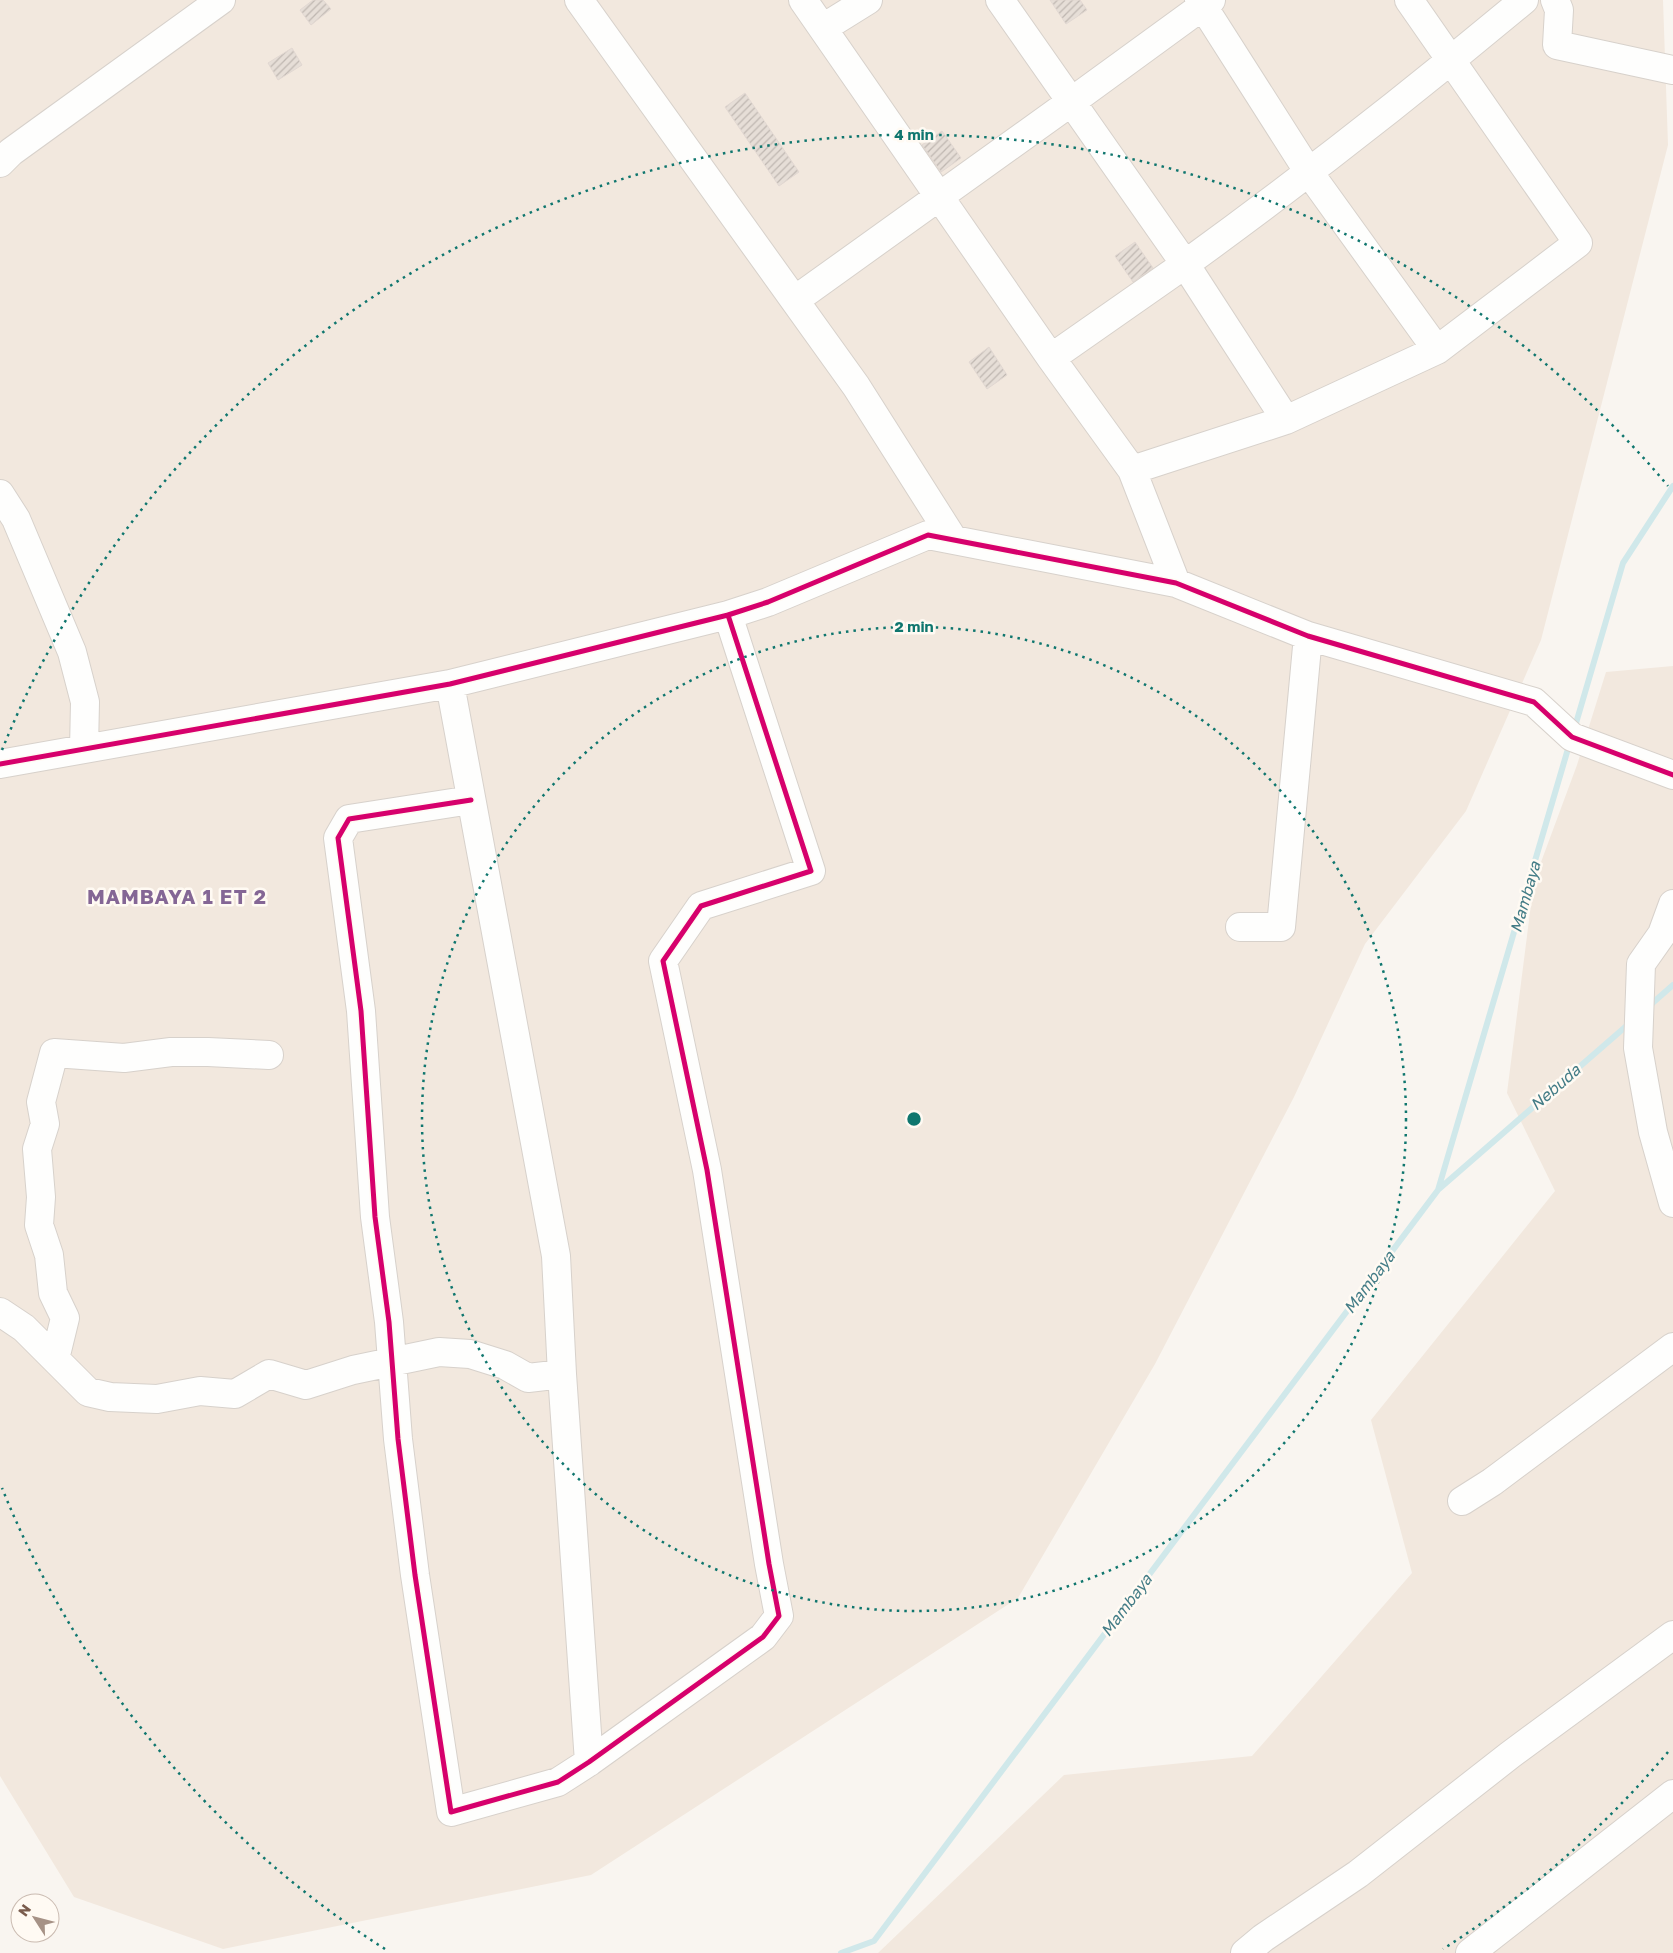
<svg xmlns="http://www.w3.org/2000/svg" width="1673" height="1953" font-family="'Golos Text',sans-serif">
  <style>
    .residential { fill: #f2e8de }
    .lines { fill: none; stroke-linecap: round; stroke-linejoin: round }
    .stream { stroke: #d0e8ea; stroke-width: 6 }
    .building { fill: url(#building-hatch); stroke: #e2d8d2 }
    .minor-casing { stroke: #d7d1cb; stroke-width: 30 }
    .minor { stroke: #fefefd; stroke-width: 28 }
    .cycleway-casing { stroke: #fffaf3; stroke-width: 8 }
    .cycleway { stroke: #d6006c; stroke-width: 5 }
    .ring { fill: none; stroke: #0f766e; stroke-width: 2.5; stroke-dasharray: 2.5 5 }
    .labels { text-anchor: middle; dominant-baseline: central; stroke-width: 5; stroke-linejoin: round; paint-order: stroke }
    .water-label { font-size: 16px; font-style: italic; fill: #437c86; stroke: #fffaf3 }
    .district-label { font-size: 20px; font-weight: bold; letter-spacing: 1px; fill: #846695; stroke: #fffaf3 }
    .centre { fill: #0f766e; stroke: #fffaf3; stroke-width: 2.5 }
    .ring-label { font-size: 15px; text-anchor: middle; font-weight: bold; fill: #0f766e; stroke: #fffaf3; stroke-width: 5; stroke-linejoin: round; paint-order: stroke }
  </style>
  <defs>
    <pattern id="building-hatch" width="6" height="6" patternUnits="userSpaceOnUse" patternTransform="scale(1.25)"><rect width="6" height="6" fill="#e6ded7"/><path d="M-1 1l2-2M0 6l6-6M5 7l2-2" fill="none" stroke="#bfb7b1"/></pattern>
  </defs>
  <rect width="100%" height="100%" fill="#f9f5f0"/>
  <!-- residential -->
  <path class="residential" d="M 0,0 L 1663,0 L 1668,145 L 1541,640 L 1466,811 L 1365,944 L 1294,1097 L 1155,1364 L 1018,1598 L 591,1875 L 223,1949 L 74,1897 L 0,1776 Z
    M 1673,666 L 1673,1953 L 878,1953 L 1064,1775 L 1252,1756 L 1412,1573 L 1371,1420 L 1555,1191 L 1507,1093 L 1534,881 L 1577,765 L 1606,672 Z"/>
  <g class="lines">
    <!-- stream -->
    <path class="stream" d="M 1574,730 L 1623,563 L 1673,486
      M 1648,1007 L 1673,985
      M 1439,1189 L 1631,1022
      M 841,1953 L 874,1941 L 1438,1190 L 1570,742"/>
  </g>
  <!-- building -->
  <path class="building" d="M 313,0 L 323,0 L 331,9 L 311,25 L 300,10 Z
    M 1050,0 L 1080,0 L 1087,10 L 1066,24 Z
    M 292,48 L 302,65 L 278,80 L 268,63 Z
    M 745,93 L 799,172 L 779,186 L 725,107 Z
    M 942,131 L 961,158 L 941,172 L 922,145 Z
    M 1135,242 L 1153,268 L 1133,282 L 1115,256 Z
    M 989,347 L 1007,375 L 987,389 L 969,362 Z"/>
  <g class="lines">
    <!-- minor casing -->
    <g class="minor-casing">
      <path id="minor" d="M 579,0 L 856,386 L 953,539
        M 803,0 L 1051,358 L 1132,470 L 1176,583
        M 1000,0 L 1185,264 L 1286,420
        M 1199,0 L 1308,171 L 1437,350
        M 1555,0 L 1559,10 L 1557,45 L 1673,70
        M 823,28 L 868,0
        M 0,163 L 11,152 L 221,0
        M 795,300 L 1071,102 L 1211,0
        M 1051,358 C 1096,327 1140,296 1184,265 C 1300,181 1414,92 1524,0
        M 1132,470 L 1286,420 L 1437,350 L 1578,243 L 1409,0
        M 0,494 L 16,519 L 72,652 L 85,702 L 84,749
        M 450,684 L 556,1256 L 562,1374 L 589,1762
        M 0,764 L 450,684 L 728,615 L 768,602 L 928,535 L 1176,583 L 1308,636 L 1534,702 L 1572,737 L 1673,775
        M 471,800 L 349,819 L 338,838 L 361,1011 L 375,1217 L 389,1322 L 398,1439 L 415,1575 L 451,1812 L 558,1782 L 589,1762 L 763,1637 L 779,1616 L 769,1564 L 707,1170 L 663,961 L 701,906 L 811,871 L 728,615
        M 1673,904 L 1662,934 L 1641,964 L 1638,1048 L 1653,1132 L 1673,1203
        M 1240,927 L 1281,927 L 1308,636
        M 0,1312 L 24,1328 L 88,1392 L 110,1397 L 157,1399 L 200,1391 L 235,1394 L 269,1374 L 306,1385 L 353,1370 L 439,1352 L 470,1354 L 505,1365 L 528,1378 L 562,1374
        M 55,1359 L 65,1318 L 53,1293 L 49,1255 L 39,1225 L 41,1197 L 37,1149 L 45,1124 L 41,1102 L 54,1053 L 124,1058 L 171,1052 L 208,1052 L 269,1055
        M 1462,1501 L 1492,1482 L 1673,1347
        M 1245,1953 L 1263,1938 L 1358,1874 L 1510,1755 L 1673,1635
        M 1470,1953 L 1673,1794"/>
    </g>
    <!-- minor -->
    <use href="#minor" class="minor"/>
    <!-- cycleway casing -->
    <g class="cycleway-casing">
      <path id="cycleway" d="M 0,764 L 450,684 L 728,615 L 768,602 L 928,535 L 1176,583 L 1308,636 L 1534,702 L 1572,737 L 1673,775
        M 471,800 L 349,819 L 338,838 L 361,1011 L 375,1217 L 389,1322 L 398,1439 L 415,1575 L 451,1812 L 558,1782 L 589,1762 L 763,1637 L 779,1616 L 769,1564 L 707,1170 L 663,961 L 701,906 L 811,871 L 728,615"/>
    </g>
    <!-- cycleway -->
    <use href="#cycleway" class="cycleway"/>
  </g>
  <!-- distance rings -->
  <g class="ring">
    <circle cx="914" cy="1119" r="492"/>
    <path d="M1668 1752A984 984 0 0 1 1443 1949M385 1949A984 984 0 0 1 2 1488M2 750A984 984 0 0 1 1668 486"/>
  </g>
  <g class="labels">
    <!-- water labels -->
    <g class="water-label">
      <text transform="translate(1525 897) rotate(-74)">Mambaya</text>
      <text transform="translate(1555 1087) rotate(-41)">Nebuda</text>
      <text transform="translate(1369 1282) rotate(-53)">Mambaya</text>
      <text transform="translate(1126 1605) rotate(-53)">Mambaya</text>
    </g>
    <!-- district labels -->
    <g class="district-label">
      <text x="177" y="896">MAMBAYA 1 ET 2</text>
    </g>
  </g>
  <circle cx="914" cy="1119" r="8" class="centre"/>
  <g class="ring-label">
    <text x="914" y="140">4 min</text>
    <text x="914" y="632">2 min</text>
  </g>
  <!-- north arrow -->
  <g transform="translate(35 1918) rotate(306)"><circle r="24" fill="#fffaf3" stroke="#cabbb1"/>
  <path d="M0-4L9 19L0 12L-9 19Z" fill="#a69286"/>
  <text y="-8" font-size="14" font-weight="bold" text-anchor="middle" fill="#7a5c4d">N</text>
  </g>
</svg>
